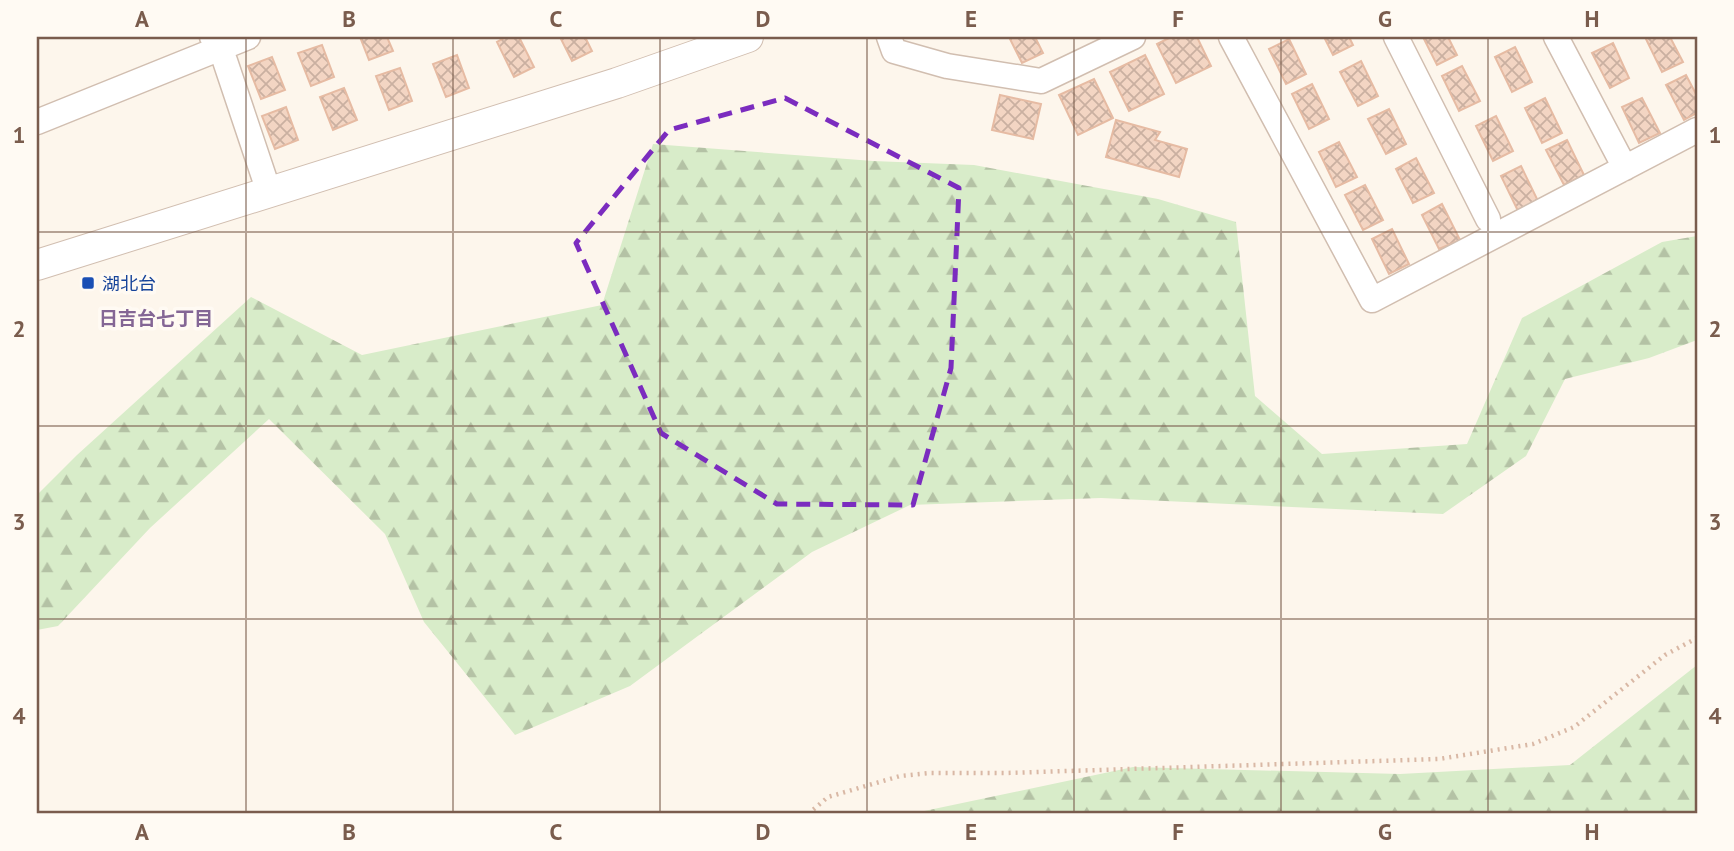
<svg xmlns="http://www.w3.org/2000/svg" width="1734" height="851" font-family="'PT Sans','Noto Sans JP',sans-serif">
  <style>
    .forest { fill: url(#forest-firs) }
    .building { fill: url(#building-cross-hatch); stroke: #e6bba3; stroke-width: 2 }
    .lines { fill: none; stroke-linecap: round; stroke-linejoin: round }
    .minor-casing { stroke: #d1beb0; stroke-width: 27 }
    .tertiary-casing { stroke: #d1beb0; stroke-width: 32 }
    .path { stroke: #d9b8a5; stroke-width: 4.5; stroke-dasharray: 2 5; stroke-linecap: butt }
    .minor { stroke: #fff; stroke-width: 24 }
    .tertiary { stroke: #fff; stroke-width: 30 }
    .marked { fill: none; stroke: #7b2cbf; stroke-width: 5; stroke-dasharray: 14 9; stroke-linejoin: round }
    .grid { fill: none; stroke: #7a5c4d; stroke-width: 2; stroke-opacity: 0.55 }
    .transit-dot { fill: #1a4fb4; stroke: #fffaf3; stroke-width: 2.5 }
    .labels { text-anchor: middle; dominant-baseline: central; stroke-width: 7; stroke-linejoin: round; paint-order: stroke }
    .transit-label { font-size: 18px; fill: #164399; stroke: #fffaf3; text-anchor: start }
    .neighbourhood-label { font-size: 19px; font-weight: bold; fill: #846695; stroke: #fffaf3 }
    .neatline { fill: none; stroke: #7a5c4d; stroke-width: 2.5 }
    .grid-label { font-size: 23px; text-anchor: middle; font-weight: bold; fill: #7a5c4d }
  </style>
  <defs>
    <pattern id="forest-firs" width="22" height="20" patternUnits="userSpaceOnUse" patternTransform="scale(1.75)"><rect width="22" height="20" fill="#d8ecc9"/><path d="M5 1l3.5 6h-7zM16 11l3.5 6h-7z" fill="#b4c2a5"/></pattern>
    <pattern id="building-cross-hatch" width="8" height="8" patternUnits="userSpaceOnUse" patternTransform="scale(1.75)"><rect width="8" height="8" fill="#f3d5c3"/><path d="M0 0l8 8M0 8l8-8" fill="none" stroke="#cab0a1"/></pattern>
  </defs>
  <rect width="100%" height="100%" fill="#fdf6ec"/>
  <!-- forest -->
  <path class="forest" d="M 653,144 L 873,161 L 974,165 L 1158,199 L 1236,222 L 1255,396 L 1322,454 L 1467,444 L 1522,318 L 1662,242 L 1697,236 L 1697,340 L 1649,358 L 1565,379 L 1526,456 L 1443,514 L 1101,498 L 910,505 L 812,552 L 630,686 L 515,735 L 424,622 L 385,534 L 269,419 L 150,528 L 58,626 L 37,630 L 37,495 L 77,455 L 251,297 L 362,355 L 602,305 Z
    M 1697,665 L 1697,814 L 910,814 L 1133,767 L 1400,774 L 1570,765 Z"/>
  <!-- building -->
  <path class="building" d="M 360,37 L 387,37 L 393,51 L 369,60 Z
    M 506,37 L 519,37 L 534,67 L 514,77 L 497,42 Z
    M 560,37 L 585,37 L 592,51 L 572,61 Z
    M 1009,37 L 1035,37 L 1043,53 L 1022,63 Z
    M 1171,37 L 1197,37 L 1211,66 L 1176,83 L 1157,44 Z
    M 1324,37 L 1349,37 L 1353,45 L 1333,55 Z
    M 1423,37 L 1448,37 L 1457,55 L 1437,65 Z
    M 1645,37 L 1670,37 L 1683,62 L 1662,72 Z
    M 1289,39 L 1306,74 L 1286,84 L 1269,49 Z
    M 1613,43 L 1629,78 L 1610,88 L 1592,53 Z
    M 322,45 L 334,77 L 311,86 L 298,53 Z
    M 1515,47 L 1532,82 L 1512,92 L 1495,57 Z
    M 457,55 L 469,88 L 446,97 L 433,64 Z
    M 1145,55 L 1164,94 L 1129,111 L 1110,72 Z
    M 272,57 L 285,90 L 261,99 L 248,66 Z
    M 1361,61 L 1378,96 L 1358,106 L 1340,72 Z
    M 1462,66 L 1480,101 L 1459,111 L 1442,76 Z
    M 400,68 L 412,101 L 389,110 L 376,76 Z
    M 1686,75 L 1697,96 L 1697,113 L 1684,120 L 1666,85 Z
    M 1094,79 L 1113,118 L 1078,135 L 1059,95 Z
    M 1312,84 L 1329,119 L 1309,129 L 1292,94 Z
    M 344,88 L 357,120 L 333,130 L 320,97 Z
    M 1000,95 L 1041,104 L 1033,139 L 992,130 Z
    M 1545,98 L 1562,133 L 1542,143 L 1525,108 Z
    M 1642,98 L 1660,133 L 1639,143 L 1622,107 Z
    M 286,107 L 298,140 L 275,149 L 262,116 Z
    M 1389,109 L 1406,144 L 1386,154 L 1368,119 Z
    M 1496,116 L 1513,151 L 1493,161 L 1476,126 Z
    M 1116,120 L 1160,132 L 1155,140 L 1187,149 L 1179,177 L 1106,157 Z
    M 1567,140 L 1584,175 L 1564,185 L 1546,150 Z
    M 1339,142 L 1357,177 L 1336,187 L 1319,152 Z
    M 1416,158 L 1434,193 L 1413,203 L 1396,169 Z
    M 1521,166 L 1538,201 L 1518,211 L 1501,176 Z
    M 1365,185 L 1383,220 L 1363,230 L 1345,195 Z
    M 1442,204 L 1460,240 L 1439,249 L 1422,215 Z
    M 1392,229 L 1409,264 L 1389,274 L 1372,239 Z"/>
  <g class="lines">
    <!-- minor casing -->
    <g class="minor-casing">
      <path id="minor" d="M 212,37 L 220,46 L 269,192
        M 889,37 L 894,51 L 947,66 L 1041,81 L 1133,37
        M 1231,37 L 1372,300 L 1697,130
        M 1396,37 L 1488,219
        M 1556,37 L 1625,168
        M 37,122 L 248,37"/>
    </g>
    <!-- tertiary casing -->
    <g class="tertiary-casing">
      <path id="tertiary" d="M 37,265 L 617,83 L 748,37"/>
    </g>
    <!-- path -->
    <path class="path" d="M 808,814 L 828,797 L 900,776 L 930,773 L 1006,773 L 1439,759 L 1533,744 L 1574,727 L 1665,655 L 1697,638"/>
    <!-- minor -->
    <use href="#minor" class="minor"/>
    <!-- tertiary -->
    <use href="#tertiary" class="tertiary"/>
  </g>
  <!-- marked area -->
  <path class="marked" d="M 785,98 L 959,188 L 951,368 L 913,505 L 777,504 L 661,433 L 576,243 L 669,130 Z"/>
  <!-- grid -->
  <path class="grid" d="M 246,37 L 246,814M 453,37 L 453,814M 660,37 L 660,814M 867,37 L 867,814M 1074,37 L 1074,814M 1281,37 L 1281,814M 1488,37 L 1488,814M 37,232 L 1697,232M 37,426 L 1697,426M 37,619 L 1697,619"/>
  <!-- markers -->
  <rect class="transit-dot" x="81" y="276" width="14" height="14" rx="3.5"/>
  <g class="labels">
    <!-- transit labels -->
    <g class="transit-label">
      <text x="102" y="283">湖北台</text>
    </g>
    <!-- neighbourhood labels -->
    <g class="neighbourhood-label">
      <text x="156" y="318">日吉台七丁目</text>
    </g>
  </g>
  <!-- border -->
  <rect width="1734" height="851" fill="none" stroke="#fffaf3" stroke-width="77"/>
  <rect x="38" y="38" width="1658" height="774" class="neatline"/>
  <g class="grid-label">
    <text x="142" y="27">A</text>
    <text x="349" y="27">B</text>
    <text x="556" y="27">C</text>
    <text x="763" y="27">D</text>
    <text x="971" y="27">E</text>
    <text x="1178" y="27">F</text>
    <text x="1385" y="27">G</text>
    <text x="1592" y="27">H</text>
    <text x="19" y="143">1</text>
    <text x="1715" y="143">1</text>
    <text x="19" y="337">2</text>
    <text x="1715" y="337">2</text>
    <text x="19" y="530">3</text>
    <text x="1715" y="530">3</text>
    <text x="19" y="724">4</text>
    <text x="1715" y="724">4</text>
    <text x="142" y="840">A</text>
    <text x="349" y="840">B</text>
    <text x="556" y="840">C</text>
    <text x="763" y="840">D</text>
    <text x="971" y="840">E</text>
    <text x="1178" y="840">F</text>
    <text x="1385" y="840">G</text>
    <text x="1592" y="840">H</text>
  </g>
</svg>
